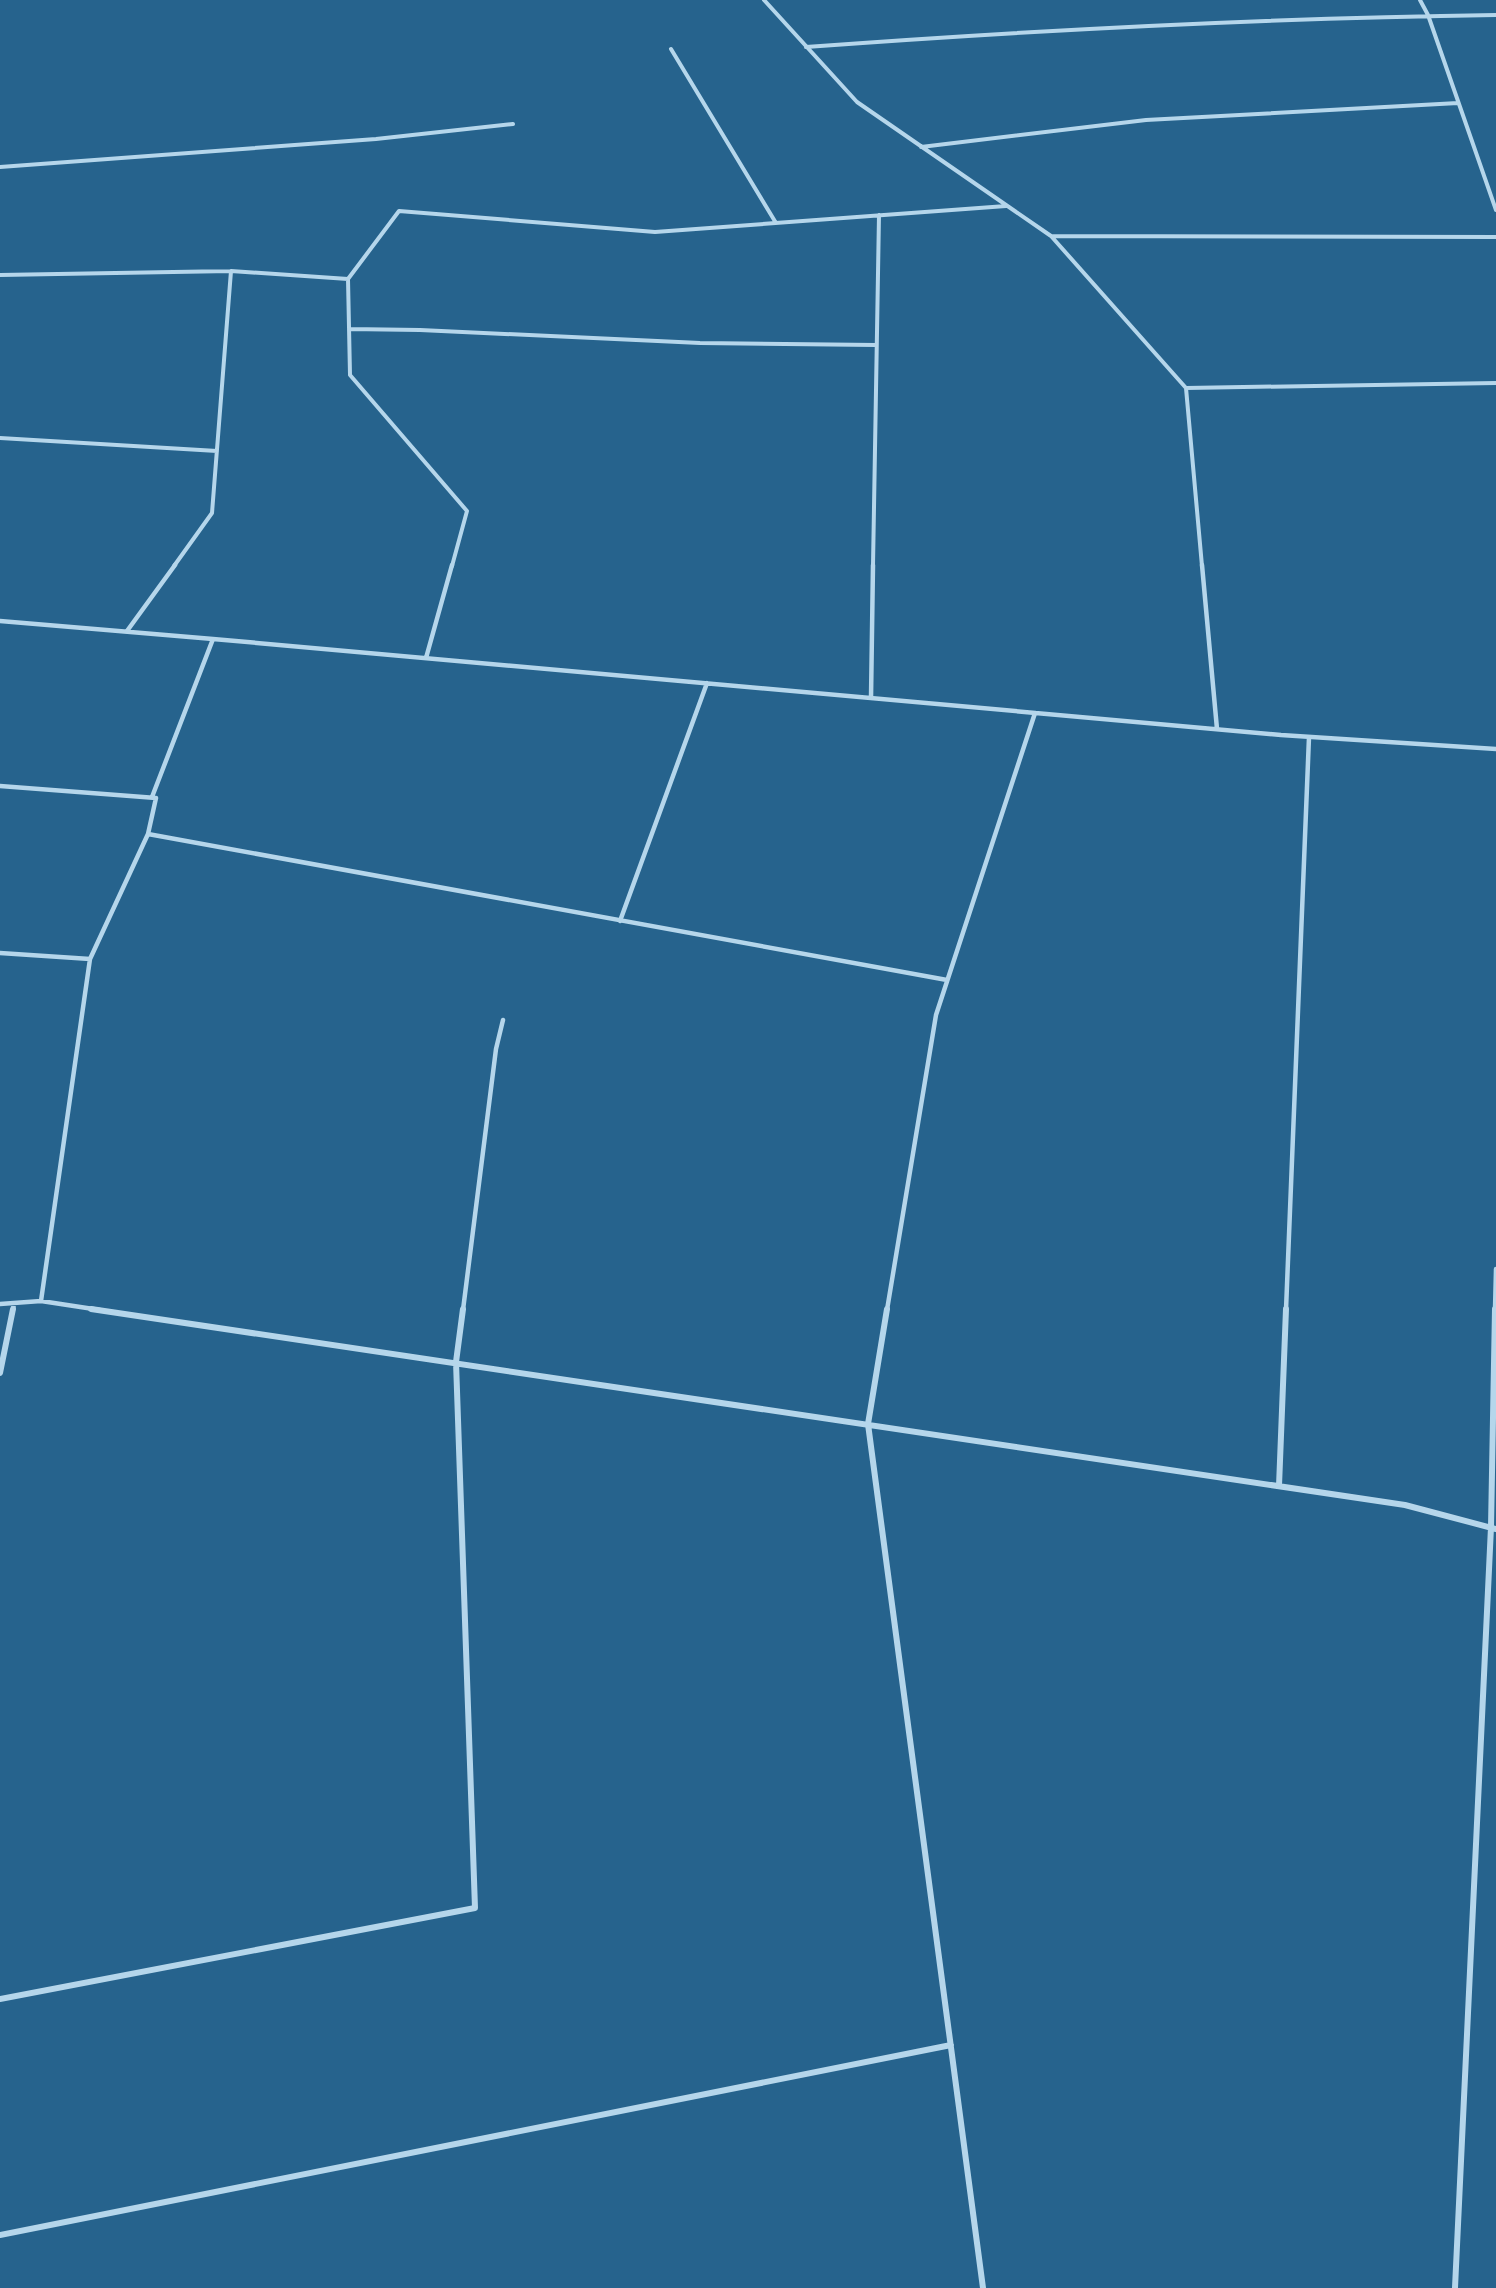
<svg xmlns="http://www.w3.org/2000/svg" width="1496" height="2288" font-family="'Fira Sans',sans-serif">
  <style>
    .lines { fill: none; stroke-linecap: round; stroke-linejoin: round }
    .minor-far2 { stroke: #b5d6eb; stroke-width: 4 }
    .minor-far1 { stroke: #b5d6eb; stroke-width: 4.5 }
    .minor { stroke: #b5d6eb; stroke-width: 6 }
  </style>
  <rect width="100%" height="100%" fill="#26638d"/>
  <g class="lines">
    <!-- minor-far2 -->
    <path class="minor-far2" d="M 764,0 L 857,102 L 1051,236 L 1186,388 L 1202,566
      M 1420,0 L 1428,15 L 1496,210
      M 806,47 C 1036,30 1266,18 1496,15
      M 671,49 L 776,223
      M 921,147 L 1146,120 L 1458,103
      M 0,167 L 376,139 L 513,124
      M 1051,236 L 1496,237
      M 231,271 L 348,279 L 399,211 L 655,232 L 1006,206
      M 0,275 L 231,271 L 212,513 L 174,566
      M 348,279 L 350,375 L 467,511 L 452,566
      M 349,329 L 420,330 L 700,343 L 876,345
      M 1186,388 L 1496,383
      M 0,438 L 217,451
      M 873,566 L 879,215"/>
    <!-- minor-far1 -->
    <path class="minor-far1" d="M 1202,565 L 1217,729
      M 0,621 L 213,639
      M 127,631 L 175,565
      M 426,658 L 452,565
      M 871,698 L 873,565
      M 0,786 L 156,798 L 148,834 L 90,959 L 41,1301
      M 152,797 L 213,639 L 1281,735 L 1496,749
      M 148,834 L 947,980
      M 620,921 L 707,683
      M 0,953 L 90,959
      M 0,1304 L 41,1301 L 100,1310
      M 13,1310 L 14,1303
      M 463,1310 L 496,1049 L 503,1020
      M 887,1310 L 936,1015 L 1035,713
      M 1286,1310 L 1309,737
      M 1495,1310 L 1496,1269"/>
    <!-- minor -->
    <path class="minor" d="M 91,1309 L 1405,1505 L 1496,1529
      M 887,1309 L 868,1424 L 983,2288
      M 0,1373 L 13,1309
      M 1279,1486 L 1286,1309
      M 0,1999 L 475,1908 L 456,1362 L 463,1309
      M 0,2235 L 951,2045
      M 1455,2288 L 1491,1527 L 1495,1309"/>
  </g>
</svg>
